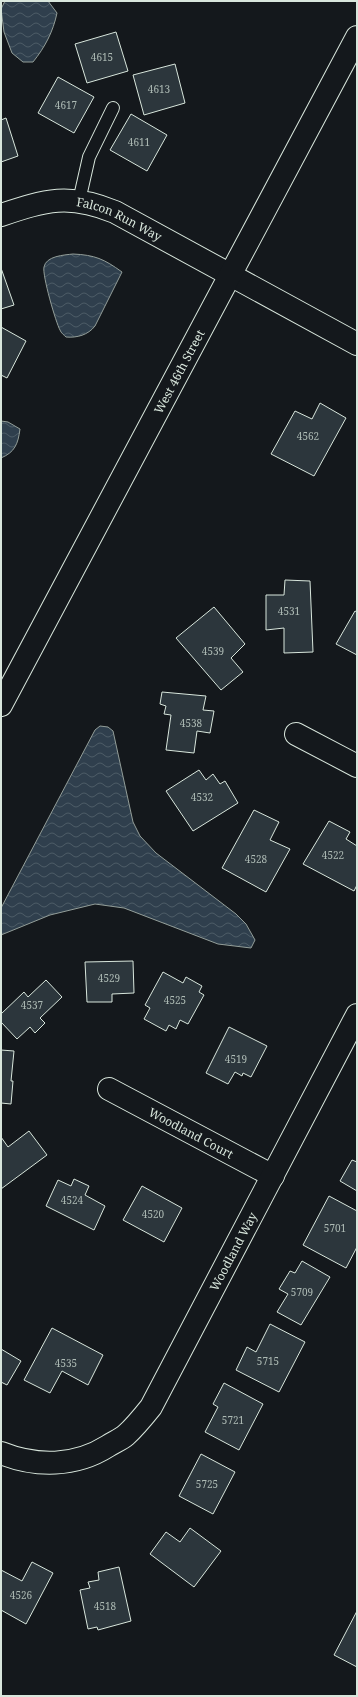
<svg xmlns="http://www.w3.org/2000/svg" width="358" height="1697" font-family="'Noto Serif',serif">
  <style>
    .water { fill: url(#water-waves); stroke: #939e99 }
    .building { fill: #2c363c; stroke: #d8e6dc }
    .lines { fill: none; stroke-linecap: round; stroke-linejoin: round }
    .service-casing { stroke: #d8e6dc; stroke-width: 14 }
    .minor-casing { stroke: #d8e6dc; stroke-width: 24 }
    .tertiary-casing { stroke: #d8e6dc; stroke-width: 24 }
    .service { stroke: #14181c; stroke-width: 12 }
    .minor { stroke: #14181c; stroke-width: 22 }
    .tertiary { stroke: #14181c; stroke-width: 22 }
    .labels { text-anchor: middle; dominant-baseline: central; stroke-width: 3; stroke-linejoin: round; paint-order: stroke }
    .number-label { font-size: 10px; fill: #adbab4 }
    .street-label { font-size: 12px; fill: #d8e6dc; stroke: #14181c }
  </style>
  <defs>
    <pattern id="water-waves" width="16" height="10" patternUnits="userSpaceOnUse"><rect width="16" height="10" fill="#2f3f4d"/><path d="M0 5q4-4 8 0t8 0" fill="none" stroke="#4c5b66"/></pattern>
  </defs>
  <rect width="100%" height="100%" fill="#14181c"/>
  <!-- water -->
  <path class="water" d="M 5,1 L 48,1 L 57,13 C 53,32 45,47 33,62 L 23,62 L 12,53 L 4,32 L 1,9 Z
    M 73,254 C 95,255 104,259 122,272 L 95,326 C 88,335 77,338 66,337 C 64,335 61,333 60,330 C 56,323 42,275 44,267 C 46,256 64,255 73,254 Z
    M 1,421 L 8,422 L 20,429 C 18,444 15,452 1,458 Z
    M 100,726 L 108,727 L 113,731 L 133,822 L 140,836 L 156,853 L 236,914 L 246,924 L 255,940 L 251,948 L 218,944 L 124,908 L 95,904 L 50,915 L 1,935 L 1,908 L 95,730 Z"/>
  <!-- building -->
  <path class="building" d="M 116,32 L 128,71 L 87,83 L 75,44 Z
    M 175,64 L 185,103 L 144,115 L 133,75 Z
    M 58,77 L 94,97 L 74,133 L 38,113 Z
    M 131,114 L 167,135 L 147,171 L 110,150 Z
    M 6,118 L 18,156 L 1,162 L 1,120 Z
    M 1,268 L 14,305 L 1,309 Z
    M 1,327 L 26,341 L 7,378 L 1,375 Z
    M 320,403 L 346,418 L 314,476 L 271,454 L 295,411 L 312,419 Z
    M 285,580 L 310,581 L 313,652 L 284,653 L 284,628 L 266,630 L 266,595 L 284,595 Z
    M 214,607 L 245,644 L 231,658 L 243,672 L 221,690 L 176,638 Z
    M 355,611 L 357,612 L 357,655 L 336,644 Z
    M 162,692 L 206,696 L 203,710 L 214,711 L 210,733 L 197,731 L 194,753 L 166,750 L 171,715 L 164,714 L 166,706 L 160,704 Z
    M 199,770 L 206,780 L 213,774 L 220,784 L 225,781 L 238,803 L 193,831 L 166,791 Z
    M 254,810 L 279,822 L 270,840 L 290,849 L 266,892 L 222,868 Z
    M 329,821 L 350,832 L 346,839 L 357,846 L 357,885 L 354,891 L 303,864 Z
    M 133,961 L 134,993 L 112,994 L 112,1002 L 87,1002 L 85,962 Z
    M 163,972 L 183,983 L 186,977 L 202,986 L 199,992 L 204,995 L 188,1024 L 180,1020 L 176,1029 L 169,1025 L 166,1031 L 144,1019 L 150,1008 L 145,1005 Z
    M 46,980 L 62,997 L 40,1018 L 45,1023 L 35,1033 L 30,1027 L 17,1039 L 1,1022 L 1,1014 L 24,992 L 28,997 Z
    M 229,1027 L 267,1046 L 251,1077 L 243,1073 L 242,1076 L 235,1072 L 228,1084 L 206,1073 Z
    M 1,1050 L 14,1051 L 11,1081 L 13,1081 L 11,1104 L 1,1103 Z
    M 29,1131 L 47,1155 L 1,1189 L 1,1137 L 8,1147 Z
    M 352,1160 L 357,1162 L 357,1191 L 340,1181 Z
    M 74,1179 L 89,1186 L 85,1195 L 105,1206 L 94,1230 L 46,1206 L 58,1180 L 71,1186 Z
    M 142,1186 L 182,1208 L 164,1242 L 123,1220 Z
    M 329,1196 L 357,1211 L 357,1247 L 346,1268 L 303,1245 Z
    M 302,1261 L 330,1277 L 301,1325 L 277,1312 L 288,1294 L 279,1289 L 290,1271 L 295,1273 Z
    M 270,1324 L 305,1342 L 279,1392 L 236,1370 L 247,1347 L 256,1352 Z
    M 52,1328 L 103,1355 L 88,1385 L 62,1371 L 50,1393 L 24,1380 Z
    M 1,1349 L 21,1361 L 7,1385 L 1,1382 Z
    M 224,1383 L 263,1404 L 239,1450 L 205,1432 L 218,1407 L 213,1404 Z
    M 201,1454 L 235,1472 L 213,1514 L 179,1496 Z
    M 190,1528 L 221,1551 L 194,1587 L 150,1554 L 166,1532 L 180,1542 Z
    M 32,1562 L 53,1573 L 26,1624 L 1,1610 L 1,1570 L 22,1581 Z
    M 119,1567 L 131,1621 L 98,1630 L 97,1627 L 88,1629 L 80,1590 L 90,1588 L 88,1582 L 99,1580 L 98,1572 Z
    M 357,1611 L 357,1667 L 334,1655 Z"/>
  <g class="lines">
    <!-- service casing -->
    <g class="service-casing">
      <path id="service" d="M 79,201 L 89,157 L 113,108"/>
    </g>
    <!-- minor casing -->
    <g class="minor-casing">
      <g id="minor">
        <path id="s1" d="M 1,215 C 46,200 69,193 115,212 L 357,344"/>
        <path d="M 296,734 L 357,766"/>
        <path id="s2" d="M 109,1089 L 273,1176"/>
        <path id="s3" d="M 1,1453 C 36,1467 75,1467 108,1446 C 114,1442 120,1440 126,1435 C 135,1427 143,1417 151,1407 L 357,1015"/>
      </g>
    </g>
    <!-- tertiary casing -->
    <g class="tertiary-casing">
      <g id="tertiary">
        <path id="s4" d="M 1,705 L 357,37"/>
      </g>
    </g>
    <!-- service -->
    <use href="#service" class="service"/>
    <!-- minor -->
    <use href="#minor" class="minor"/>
    <!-- tertiary -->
    <use href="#tertiary" class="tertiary"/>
  </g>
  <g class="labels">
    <!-- number labels -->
    <g class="number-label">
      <text x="102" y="57">4615</text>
      <text x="159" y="89">4613</text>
      <text x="66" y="105">4617</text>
      <text x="139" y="142">4611</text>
      <text x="308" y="436">4562</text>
      <text x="289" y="611">4531</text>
      <text x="213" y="651">4539</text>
      <text x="191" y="723">4538</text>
      <text x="202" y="797">4532</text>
      <text x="333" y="855">4522</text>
      <text x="256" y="859">4528</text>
      <text x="109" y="978">4529</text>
      <text x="175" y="1000">4525</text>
      <text x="32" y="1005">4537</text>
      <text x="236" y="1059">4519</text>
      <text x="72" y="1200">4524</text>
      <text x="153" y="1214">4520</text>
      <text x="335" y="1228">5701</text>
      <text x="302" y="1292">5709</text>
      <text x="268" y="1361">5715</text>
      <text x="66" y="1363">4535</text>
      <text x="233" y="1420">5721</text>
      <text x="207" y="1484">5725</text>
      <text x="21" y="1595">4526</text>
      <text x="105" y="1606">4518</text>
    </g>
    <!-- street labels -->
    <g class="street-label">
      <text stroke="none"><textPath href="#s1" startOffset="124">Falcon Run Way</textPath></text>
      <text stroke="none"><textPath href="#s4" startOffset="378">West 46th Street</textPath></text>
      <text stroke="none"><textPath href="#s2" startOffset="93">Woodland Court</textPath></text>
      <text stroke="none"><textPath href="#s3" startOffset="346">Woodland Way</textPath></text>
    </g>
  </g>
  <!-- border -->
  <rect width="358" height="1697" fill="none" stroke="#d8e6dc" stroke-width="4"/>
</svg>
